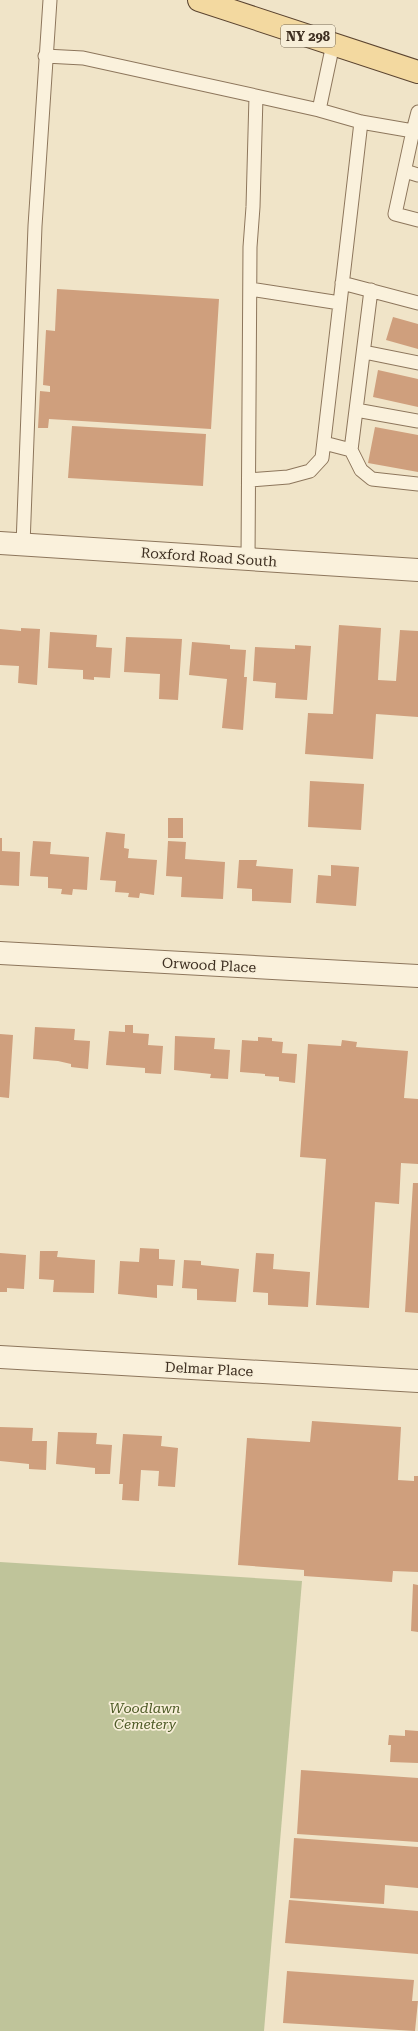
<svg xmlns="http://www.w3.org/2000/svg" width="418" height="2031" font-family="'Roboto Serif',serif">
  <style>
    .cemetery { fill: #bfc49a }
    .building { fill: #cf9f7d }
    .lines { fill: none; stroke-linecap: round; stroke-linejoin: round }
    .lane-casing { stroke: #8d765c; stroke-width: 15 }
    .street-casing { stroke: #8d765c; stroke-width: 24 }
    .primary-casing { stroke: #5b4430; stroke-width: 24 }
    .lane { stroke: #faf1dc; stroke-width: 13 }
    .street { stroke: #faf1dc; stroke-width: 22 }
    .primary { stroke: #f3d9a0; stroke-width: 22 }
    .labels { text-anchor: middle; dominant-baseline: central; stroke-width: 3.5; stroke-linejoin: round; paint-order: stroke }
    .shield { fill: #f7eed8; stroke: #756857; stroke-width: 1 }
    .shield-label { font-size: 13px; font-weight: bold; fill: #3d2e20 }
    .street-label { font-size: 14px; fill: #3d2e20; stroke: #f7eed8 }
    .park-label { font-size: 14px; font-style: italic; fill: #4d5a26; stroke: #f7eed8 }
  </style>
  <rect width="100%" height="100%" fill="#f0e4c8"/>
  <!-- cemetery -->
  <path class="cemetery" d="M 0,1562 L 302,1581 L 264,2031 L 0,2031 Z"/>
  <!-- building -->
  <path class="building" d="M 57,289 L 219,299 L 211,429 L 49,419 L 48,428 L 38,428 L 40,391 L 50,392 L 50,386 L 43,385 L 46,330 L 55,331 Z
    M 393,317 L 418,324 L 418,349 L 386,340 Z
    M 378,370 L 418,379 L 418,407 L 373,397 Z
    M 72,426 L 206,434 L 203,486 L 68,478 Z
    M 375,427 L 418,435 L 418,472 L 368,463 Z
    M 339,625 L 381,628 L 378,680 L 396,681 L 400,630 L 418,631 L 418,717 L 376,714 L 373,759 L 305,754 L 308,713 L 333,714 Z
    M 21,628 L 40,629 L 37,685 L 18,683 L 19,666 L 0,665 L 0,629 L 21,631 Z
    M 50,632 L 97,635 L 96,647 L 112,648 L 110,678 L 94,677 L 94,680 L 83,679 L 83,670 L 48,668 Z
    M 126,637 L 182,639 L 178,700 L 159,699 L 160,674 L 124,672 Z
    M 192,642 L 230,645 L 230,649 L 246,650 L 244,677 L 247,677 L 243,730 L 222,728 L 227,679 L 189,675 Z
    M 295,645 L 311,646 L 307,700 L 275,698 L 276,683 L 253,681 L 255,647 L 295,649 Z
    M 310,781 L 364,784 L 361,830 L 308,827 Z
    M 168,818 L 183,818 L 183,838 L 168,838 Z
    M 106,832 L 125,834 L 124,848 L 129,849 L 128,858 L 157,860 L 154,895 L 140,893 L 139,898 L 128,897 L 129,893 L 115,892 L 116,881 L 100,880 Z
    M 0,838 L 2,838 L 2,851 L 20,852 L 19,886 L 0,885 Z
    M 33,841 L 51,842 L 50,854 L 89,857 L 87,890 L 73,889 L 72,895 L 61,894 L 62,889 L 48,888 L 48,877 L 30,876 Z
    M 168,841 L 186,842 L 185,859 L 225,862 L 223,899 L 181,897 L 182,877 L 166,876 Z
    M 239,860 L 257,860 L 256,866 L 293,869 L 291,903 L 252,901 L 252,889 L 237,888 Z
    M 331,865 L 359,867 L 356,906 L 316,903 L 318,875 L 331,876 Z
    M 125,1025 L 133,1025 L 133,1033 L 149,1034 L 148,1045 L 163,1046 L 161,1074 L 145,1073 L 145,1068 L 106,1065 L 109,1031 L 125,1032 Z
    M 35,1027 L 75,1029 L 74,1040 L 90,1041 L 88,1069 L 71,1067 L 71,1064 L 58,1061 L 33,1059 Z
    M 0,1034 L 13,1035 L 9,1098 L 0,1097 Z
    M 175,1036 L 215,1038 L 214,1049 L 230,1050 L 228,1079 L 210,1078 L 211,1074 L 174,1070 Z
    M 258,1037 L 272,1038 L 272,1041 L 283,1042 L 282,1053 L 297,1054 L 295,1083 L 279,1081 L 279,1077 L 265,1076 L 265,1074 L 240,1072 L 242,1040 L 258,1041 Z
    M 342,1040 L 357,1042 L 356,1047 L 408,1051 L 404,1098 L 418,1099 L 418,1164 L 401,1163 L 399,1204 L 375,1202 L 369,1308 L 316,1305 L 326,1159 L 300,1157 L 308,1044 L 341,1046 Z
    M 413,1183 L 418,1183 L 418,1313 L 405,1312 Z
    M 140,1248 L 159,1249 L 159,1259 L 175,1260 L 173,1286 L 157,1285 L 157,1298 L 118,1294 L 120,1261 L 139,1262 Z
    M 40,1251 L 58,1251 L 57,1257 L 95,1260 L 94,1293 L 53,1292 L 54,1280 L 39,1279 Z
    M 0,1253 L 26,1255 L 24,1289 L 7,1288 L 7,1292 L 0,1292 Z
    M 256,1253 L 274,1254 L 273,1269 L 310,1272 L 308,1307 L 268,1305 L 268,1293 L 253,1292 Z
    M 184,1260 L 201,1261 L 201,1265 L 239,1269 L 236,1302 L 197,1300 L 197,1289 L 182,1288 Z
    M 312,1421 L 401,1427 L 398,1480 L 414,1481 L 414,1476 L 418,1476 L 418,1572 L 393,1571 L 392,1582 L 304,1576 L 304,1570 L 238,1565 L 247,1438 L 310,1442 Z
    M 0,1427 L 33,1428 L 32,1441 L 47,1441 L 46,1470 L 29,1469 L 29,1464 L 0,1461 Z
    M 58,1432 L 97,1433 L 96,1444 L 112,1445 L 110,1474 L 95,1474 L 95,1468 L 56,1464 Z
    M 123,1434 L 162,1436 L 161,1446 L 178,1448 L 175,1487 L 158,1486 L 159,1471 L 141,1470 L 139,1501 L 122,1500 L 123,1484 L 119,1484 Z
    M 413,1584 L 418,1585 L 418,1632 L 411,1631 Z
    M 405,1730 L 418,1731 L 418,1763 L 390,1762 L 391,1745 L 388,1745 L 389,1735 L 405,1736 Z
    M 301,1770 L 418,1778 L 418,1842 L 297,1834 Z
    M 294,1838 L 418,1847 L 418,1888 L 385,1885 L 384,1904 L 290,1898 Z
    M 289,1900 L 418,1911 L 418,1954 L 285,1943 Z
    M 287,1971 L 414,1980 L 412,2001 L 418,2001 L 415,2031 L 283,2023 Z"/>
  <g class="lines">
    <!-- lane casing -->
    <g class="lane-casing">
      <path id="lane" d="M 45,56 L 83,58 L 256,96
        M 319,110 L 361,122 L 413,131 L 418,112
        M 418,132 L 413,131 L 395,214 L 418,220
        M 405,171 L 418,175
        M 342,283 L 418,303
        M 250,289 L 340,303
        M 364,352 L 418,363
        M 356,410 L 418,421
        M 324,443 L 351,450 L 361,470 L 372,479 L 418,484
        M 351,450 L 371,290
        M 249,480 L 288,477 L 310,471 L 322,458 L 361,122
        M 23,545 L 35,226 L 50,0
        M 248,559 L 250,247 L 253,207 L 256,96 L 319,110 L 333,44"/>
    </g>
    <!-- street casing -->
    <g class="street-casing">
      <path id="street" d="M 0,543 L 418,570
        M 0,953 L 418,976
        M 0,1357 L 418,1381"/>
    </g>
    <!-- primary casing -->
    <g class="primary-casing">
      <path id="primary" d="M 199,0 L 418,72"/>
    </g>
    <!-- lane -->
    <use href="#lane" class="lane"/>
    <!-- street -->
    <use href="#street" class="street"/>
    <!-- primary -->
    <use href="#primary" class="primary"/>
  </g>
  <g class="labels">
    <!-- shield labels -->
    <rect class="shield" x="281" y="25" width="54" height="22" rx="3"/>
    <g class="shield-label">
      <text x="308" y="36">NY 298</text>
    </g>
    <!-- street labels -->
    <g class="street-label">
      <text transform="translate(209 557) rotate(4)">Roxford Road South</text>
      <text transform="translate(209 965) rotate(3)">Orwood Place</text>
      <text transform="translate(209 1369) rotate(3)">Delmar Place</text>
    </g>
    <!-- park labels -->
    <g class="park-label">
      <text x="145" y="1708">Woodlawn<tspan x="145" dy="16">Cemetery</tspan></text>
    </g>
  </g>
</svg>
